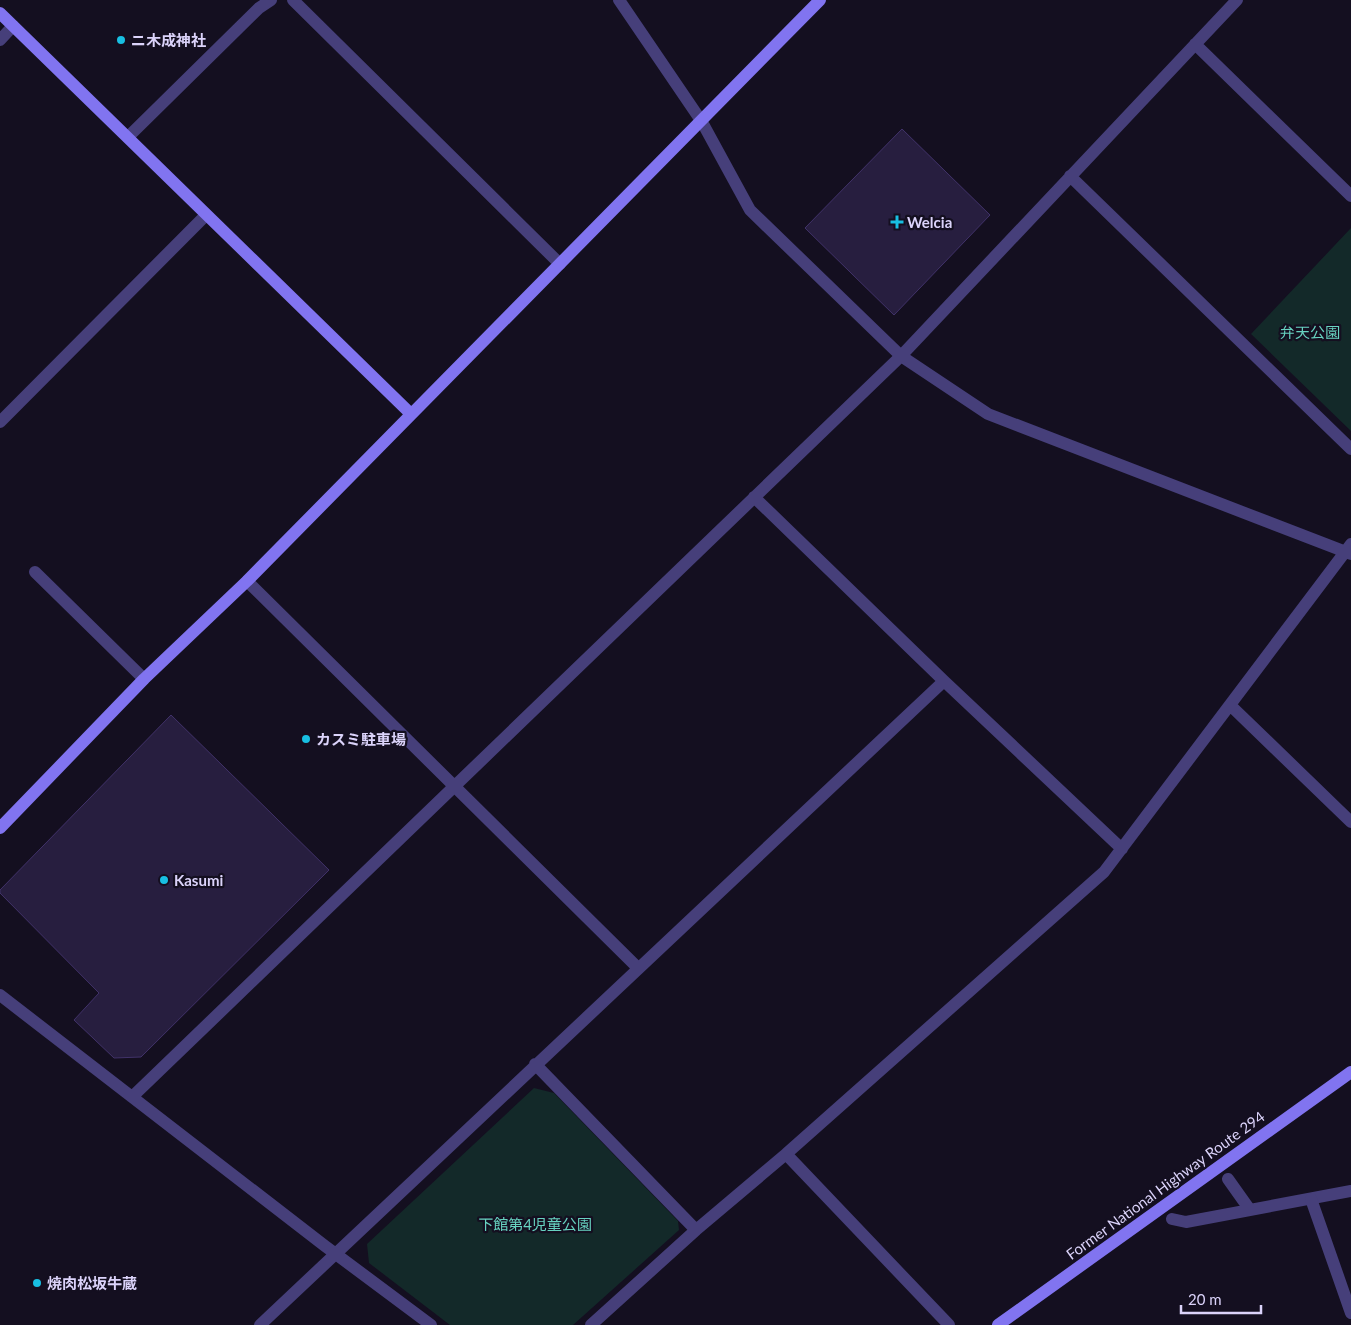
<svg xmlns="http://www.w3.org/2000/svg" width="1351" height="1325" font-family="Lato,'Noto Sans JP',sans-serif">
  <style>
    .green { fill: #132929 }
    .building { fill: #271e3f; stroke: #413269 }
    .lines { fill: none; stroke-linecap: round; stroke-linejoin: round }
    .lane { stroke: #463f7a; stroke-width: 12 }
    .street { stroke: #463f7a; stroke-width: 12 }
    .secondary { stroke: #8174f0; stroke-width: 12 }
    .poi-dot { fill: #18bfe2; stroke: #140f20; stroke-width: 2 }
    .labels { text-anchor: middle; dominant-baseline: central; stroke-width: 4.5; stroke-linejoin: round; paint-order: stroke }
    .poi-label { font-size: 15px; font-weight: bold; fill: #dbd3fa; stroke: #140f20; text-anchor: start }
    .park-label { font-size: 15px; fill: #67d2c0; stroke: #140f20 }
    .street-label { font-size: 15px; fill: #dbd3fa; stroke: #140f20 }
  </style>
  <rect width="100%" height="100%" fill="#140f20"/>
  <!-- green -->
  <path class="green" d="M 1351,228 L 1351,431 L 1251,334 Z
    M 534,1088 L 554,1093 L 678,1221 L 679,1230 L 573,1325 L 450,1325 L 369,1263 L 367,1244 Z"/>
  <!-- building -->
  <path class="building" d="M 902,129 L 990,215 L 894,315 L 805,228 Z
    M 171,715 L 329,870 L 141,1057 L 114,1058 L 74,1020 L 99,993 L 0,893 L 0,890 Z"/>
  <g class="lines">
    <!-- lane -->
    <path class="lane" d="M 35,572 L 144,679
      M 1228,1179 L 1250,1210
      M 1172,1219 L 1186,1222 L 1351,1191"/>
    <!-- street -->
    <path class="street" d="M 293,0 L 560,264
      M 619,0 L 702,122 L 750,210 L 901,356 L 988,414 L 1351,554
      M 0,40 L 13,26
      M 1195,44 L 1351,196
      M 128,137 L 259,8 L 271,0
      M 1070,176 L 1351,449
      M 0,422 L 206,215
      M 754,497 L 944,681 L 1122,849
      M 247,581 L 638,968
      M 1230,705 L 1351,822
      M 0,995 L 325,1246 L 431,1325
      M 535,1064 L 696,1230
      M 132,1097 L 901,356 L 1237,0
      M 786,1154 L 949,1325
      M 1311,1199 L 1351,1313
      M 260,1325 L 944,681
      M 591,1325 L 696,1230 L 786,1154 L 1104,872 L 1351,544"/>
    <!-- secondary -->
    <path class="secondary" d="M 0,13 L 411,414
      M 0,828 L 144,679 L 247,581 L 820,0
      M 998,1325 L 1351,1072"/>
  </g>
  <!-- markers -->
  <g class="poi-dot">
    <circle cx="121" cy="40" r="5"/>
    <path d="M894.5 214.5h5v5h5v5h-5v5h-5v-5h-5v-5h5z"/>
    <circle cx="306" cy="739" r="5"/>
    <circle cx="164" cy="880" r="5"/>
    <circle cx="37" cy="1283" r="5"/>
  </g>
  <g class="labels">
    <!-- poi labels -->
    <g class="poi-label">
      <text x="131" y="40">ニ木成神社</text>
      <text x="907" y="222">Welcia</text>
      <text x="316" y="739">カスミ駐車場</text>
      <text x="174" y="880">Kasumi</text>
      <text x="47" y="1283">焼肉松坂牛蔵</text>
    </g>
    <!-- park labels -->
    <g class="park-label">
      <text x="1310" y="332">弁天公園</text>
      <text x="535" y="1224">下館第4児童公園</text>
    </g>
    <!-- street labels -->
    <g class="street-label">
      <text transform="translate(1165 1185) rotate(-36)">Former National Highway Route 294</text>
    </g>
  </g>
  <!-- scale -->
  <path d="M1181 1305v8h80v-8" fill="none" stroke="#dbd3fa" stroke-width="2.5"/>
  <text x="1188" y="1305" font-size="15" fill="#dbd3fa" stroke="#140f20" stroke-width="4" paint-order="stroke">20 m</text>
</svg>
